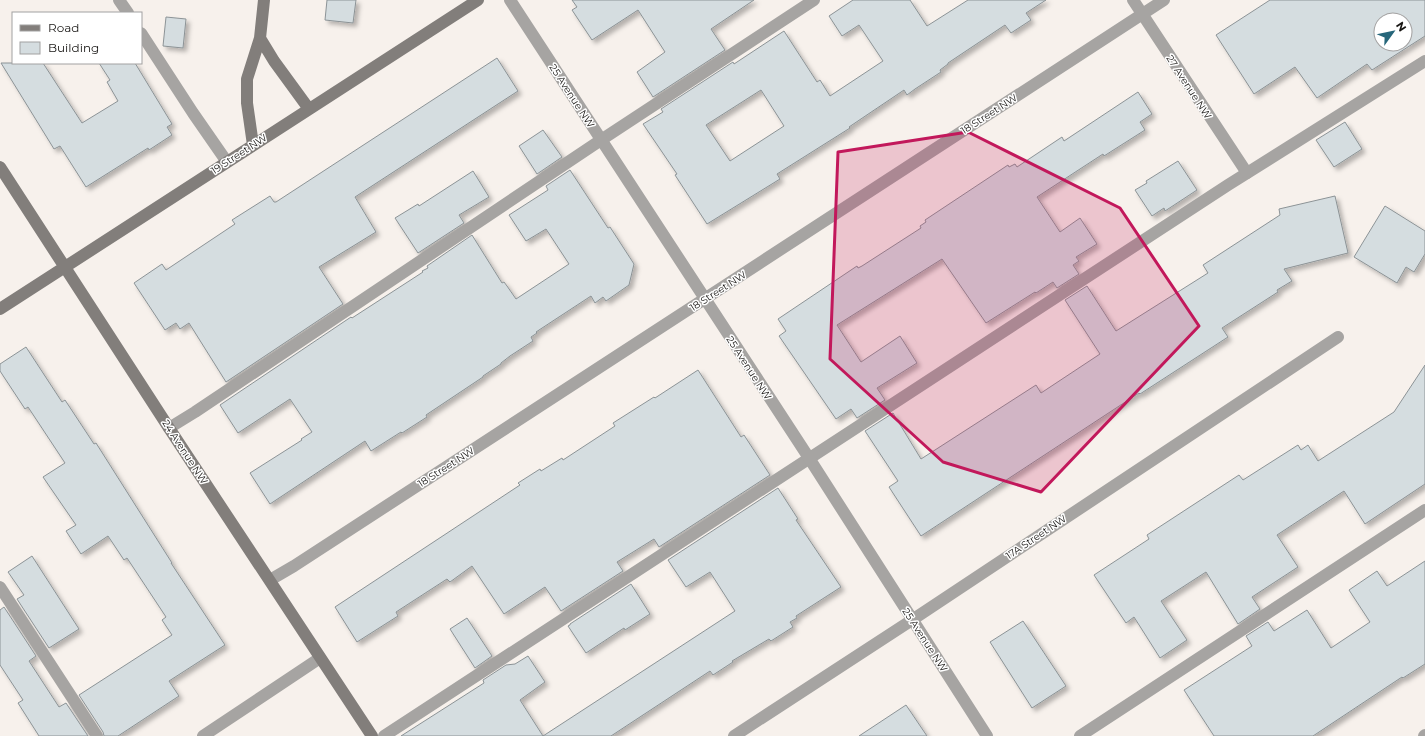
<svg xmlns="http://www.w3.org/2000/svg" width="1425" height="736" font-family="Montserrat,sans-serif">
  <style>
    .building { fill: #d5dde0; stroke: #8c9396; fill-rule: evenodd; filter: url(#shadow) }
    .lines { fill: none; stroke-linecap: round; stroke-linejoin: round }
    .lane { stroke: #a6a4a2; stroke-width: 12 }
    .street { stroke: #a6a4a2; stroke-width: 12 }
    .secondary { stroke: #827e7b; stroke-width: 12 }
    .marked { fill: #c2185b; fill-opacity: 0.2; stroke: #c2185b; stroke-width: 3; stroke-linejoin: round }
    .labels { text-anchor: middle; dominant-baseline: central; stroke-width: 3; stroke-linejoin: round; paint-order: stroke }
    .street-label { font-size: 10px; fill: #171513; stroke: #fff }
  </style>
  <defs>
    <filter id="shadow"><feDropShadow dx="3.5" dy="3.5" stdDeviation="2" flood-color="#0004"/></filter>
  </defs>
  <rect width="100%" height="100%" fill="#f7f1ec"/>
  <!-- building -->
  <path class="building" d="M 327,0 L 356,0 L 353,23 L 325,20 Z
    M 572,0 L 754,0 L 711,29 L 725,50 L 653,97 L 637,72 L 665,52 L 638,10 L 592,40 L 572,10 L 577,7 Z
    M 853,0 L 910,0 L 927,26 L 968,0 L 1046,0 L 1026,13 L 1031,20 L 1011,33 L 1005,25 L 948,63 L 948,64 L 940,70 L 941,72 L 915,89 L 907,95 L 904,90 L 849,127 L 850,128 L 777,174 L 780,179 L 707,224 L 675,175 L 677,174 L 643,124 L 663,112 L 661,109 L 733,62 L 734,64 L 784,31 L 817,82 L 820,80 L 830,96 L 883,61 L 859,25 L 842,36 L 829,16 ZM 761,90 L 784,126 L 730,161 L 706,125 Z
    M 1270,0 L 1425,0 L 1425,36 L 1372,70 L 1367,64 L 1317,98 L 1295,67 L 1254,94 L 1216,35 ZM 1381,20 L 1405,20 L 1405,44 L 1381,44 Z
    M 166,17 L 186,19 L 183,48 L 163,46 Z
    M 497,58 L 518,91 L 355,197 L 376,232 L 319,267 L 343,304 L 226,382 L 189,323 L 180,329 L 176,323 L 165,330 L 134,283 L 162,264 L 166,270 L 235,224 L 232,220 L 270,196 L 274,202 L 276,202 Z
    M 1,63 L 43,63 L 82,123 L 118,101 L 107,82 L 110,80 L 99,63 L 135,63 L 172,124 L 167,127 L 172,135 L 149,150 L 148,148 L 86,187 L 60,146 L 54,149 Z
    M 1138,92 L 1152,114 L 1140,122 L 1145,130 L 1104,156 L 1103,154 L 1037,197 L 1060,232 L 1080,218 L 1097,244 L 1076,257 L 1079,261 L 1073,265 L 1079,274 L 1057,288 L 1053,282 L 1036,293 L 1035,292 L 986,323 L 942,259 L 837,325 L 861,362 L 900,336 L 917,363 L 877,388 L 885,400 L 857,418 L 851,409 L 836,419 L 779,336 L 786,331 L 778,319 L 857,266 L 858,268 L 862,266 L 921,228 L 920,226 L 926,222 L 925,220 L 1008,165 L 1009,167 L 1015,164 L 1017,167 L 1062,137 L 1064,141 Z
    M 1345,122 L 1362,149 L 1334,167 L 1316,140 Z
    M 543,130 L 562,157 L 537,174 L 519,146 Z
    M 1178,161 L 1197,190 L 1165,211 L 1164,208 L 1152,216 L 1135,190 L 1147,183 L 1146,181 Z
    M 570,170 L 608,228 L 610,227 L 634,264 L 629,285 L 606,301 L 603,297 L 595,303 L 591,296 L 536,332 L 537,333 L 531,337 L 533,341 L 510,356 L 501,363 L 501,364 L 483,376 L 483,377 L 426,415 L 427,417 L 402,433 L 401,432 L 371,451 L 365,441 L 270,504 L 250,473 L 302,440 L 301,439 L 312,432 L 290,399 L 238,433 L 220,405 L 351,317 L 352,318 L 423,272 L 422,271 L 428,268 L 427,266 L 472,235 L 502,283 L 504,282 L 507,286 L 516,299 L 569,264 L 546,229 L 526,241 L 509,215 L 548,190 L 546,186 Z
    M 473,171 L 489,197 L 459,215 L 464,223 L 418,253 L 395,218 L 418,204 L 419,206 Z
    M 1335,196 L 1348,253 L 1284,269 L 1292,281 L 1277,290 L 1278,292 L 1222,328 L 1228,337 L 1140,394 L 1139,393 L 921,536 L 889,487 L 898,481 L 865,431 L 893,413 L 921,459 L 1036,385 L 1041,393 L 1100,354 L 1065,300 L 1087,286 L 1116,331 L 1208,273 L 1203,265 L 1280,215 L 1279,209 Z
    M 1385,206 L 1425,231 L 1425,254 L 1414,272 L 1406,267 L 1397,283 L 1354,257 Z
    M 26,347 L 62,402 L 65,400 L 94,444 L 96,443 L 172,563 L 171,563 L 225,645 L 169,681 L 179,696 L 118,736 L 104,736 L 103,732 L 79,695 L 172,635 L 162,620 L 166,617 L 127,558 L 124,560 L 108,536 L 81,554 L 66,531 L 76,525 L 43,477 L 65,463 L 28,407 L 25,409 L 0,371 L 0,364 Z
    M 1425,365 L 1425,484 L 1365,524 L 1344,491 L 1277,535 L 1298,567 L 1252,597 L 1260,609 L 1238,624 L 1206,572 L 1161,601 L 1187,640 L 1160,658 L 1134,617 L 1126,623 L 1094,575 L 1149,539 L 1147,535 L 1239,475 L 1243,480 L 1298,445 L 1301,450 L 1308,445 L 1318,461 L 1394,412 Z
    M 698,370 L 741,437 L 744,435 L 770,475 L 659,547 L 654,539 L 617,562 L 623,571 L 561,611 L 545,587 L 504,614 L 472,566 L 450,582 L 447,579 L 396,612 L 398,616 L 357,642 L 335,607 L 520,485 L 518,483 L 540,469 L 541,471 L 562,458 L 563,460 L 615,426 L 613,423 L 654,397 L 655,398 Z
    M 778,488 L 798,519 L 796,520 L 841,587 L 796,616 L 797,618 L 790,622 L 793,627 L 771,641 L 769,639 L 732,661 L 733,662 L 713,675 L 710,671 L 611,736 L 401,736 L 484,683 L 483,680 L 506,665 L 515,664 L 528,656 L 545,682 L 520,700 L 543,736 L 735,611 L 710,572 L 686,587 L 668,560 Z
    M 32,556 L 79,629 L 49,648 L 17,599 L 24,595 L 8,572 Z
    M 1425,561 L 1425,664 L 1403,678 L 1402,677 L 1313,736 L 1214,736 L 1184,690 L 1252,646 L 1246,636 L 1268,622 L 1274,631 L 1307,610 L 1331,648 L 1370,622 L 1349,590 L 1377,571 L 1387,586 Z
    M 631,584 L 650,614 L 625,630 L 624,628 L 586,653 L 568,626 L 570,625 L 570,624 Z
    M 4,607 L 36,656 L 29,661 L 59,707 L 66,703 L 88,736 L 39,736 L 18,703 L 23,700 L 0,665 L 0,610 Z
    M 467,618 L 492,656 L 475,668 L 450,629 Z
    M 1023,621 L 1066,686 L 1032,708 L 990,642 Z
    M 906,705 L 927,736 L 859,736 Z"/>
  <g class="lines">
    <!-- lane -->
    <path class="lane" d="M 119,0 L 128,13
      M 141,33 L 193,113 L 227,162
      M 169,428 L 195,412 L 601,140 L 814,0
      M 0,587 L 97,736
      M 384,736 L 1228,185 L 1425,61
      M 1080,736 L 1425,510"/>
    <!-- street -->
    <path class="street" d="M 510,0 L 809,458 L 987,736
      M 1133,0 L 1247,173
      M 270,580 L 294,566 L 1164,0
      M 203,736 L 320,658
      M 734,736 L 912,620 L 1338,337
      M 1424,736 L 1425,735"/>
    <!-- secondary -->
    <path class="secondary" d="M 260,38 L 274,61 L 309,109
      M 253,145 L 247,103 L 247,79 L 260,38 L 264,0
      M 0,167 L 169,428 L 372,736
      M 0,309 L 478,0"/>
  </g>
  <!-- marked area -->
  <path class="marked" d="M 968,132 L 1120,208 L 1199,326 L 1041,492 L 943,462 L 830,359 L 838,152 Z"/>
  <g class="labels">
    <!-- street labels -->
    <g class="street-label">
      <text transform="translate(1189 87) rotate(57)">27 Avenue NW</text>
      <text transform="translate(572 96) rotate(57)">25 Avenue NW</text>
      <text transform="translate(989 114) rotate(-33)">18 Street NW</text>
      <text transform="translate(239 154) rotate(-33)">19 Street NW</text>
      <text transform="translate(718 291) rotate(-33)">18 Street NW</text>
      <text transform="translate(749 368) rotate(57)">25 Avenue NW</text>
      <text transform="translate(185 452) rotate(57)">24 Avenue NW</text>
      <text transform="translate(446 467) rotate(-33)">18 Street NW</text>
      <text transform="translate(1036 537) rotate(-34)">17A Street NW</text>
      <text transform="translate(925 640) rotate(57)">25 Avenue NW</text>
    </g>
  </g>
  <!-- legend -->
  <rect x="12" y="12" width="130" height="52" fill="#ffffff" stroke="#a2a1a1"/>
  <rect x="20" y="25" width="20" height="6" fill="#827e7b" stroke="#a2a1a1"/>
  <text x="48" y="32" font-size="12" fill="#171513">Road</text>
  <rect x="20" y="42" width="20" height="12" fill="#d5dde0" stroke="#a2a1a1"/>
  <text x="48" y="52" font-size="12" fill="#171513">Building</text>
  <!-- north arrow -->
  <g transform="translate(1393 32) rotate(57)"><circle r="19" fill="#ffffff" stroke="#a2a1a1"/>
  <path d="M0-3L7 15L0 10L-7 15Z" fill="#26667a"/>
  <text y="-6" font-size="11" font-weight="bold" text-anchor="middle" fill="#171513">N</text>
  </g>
</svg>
